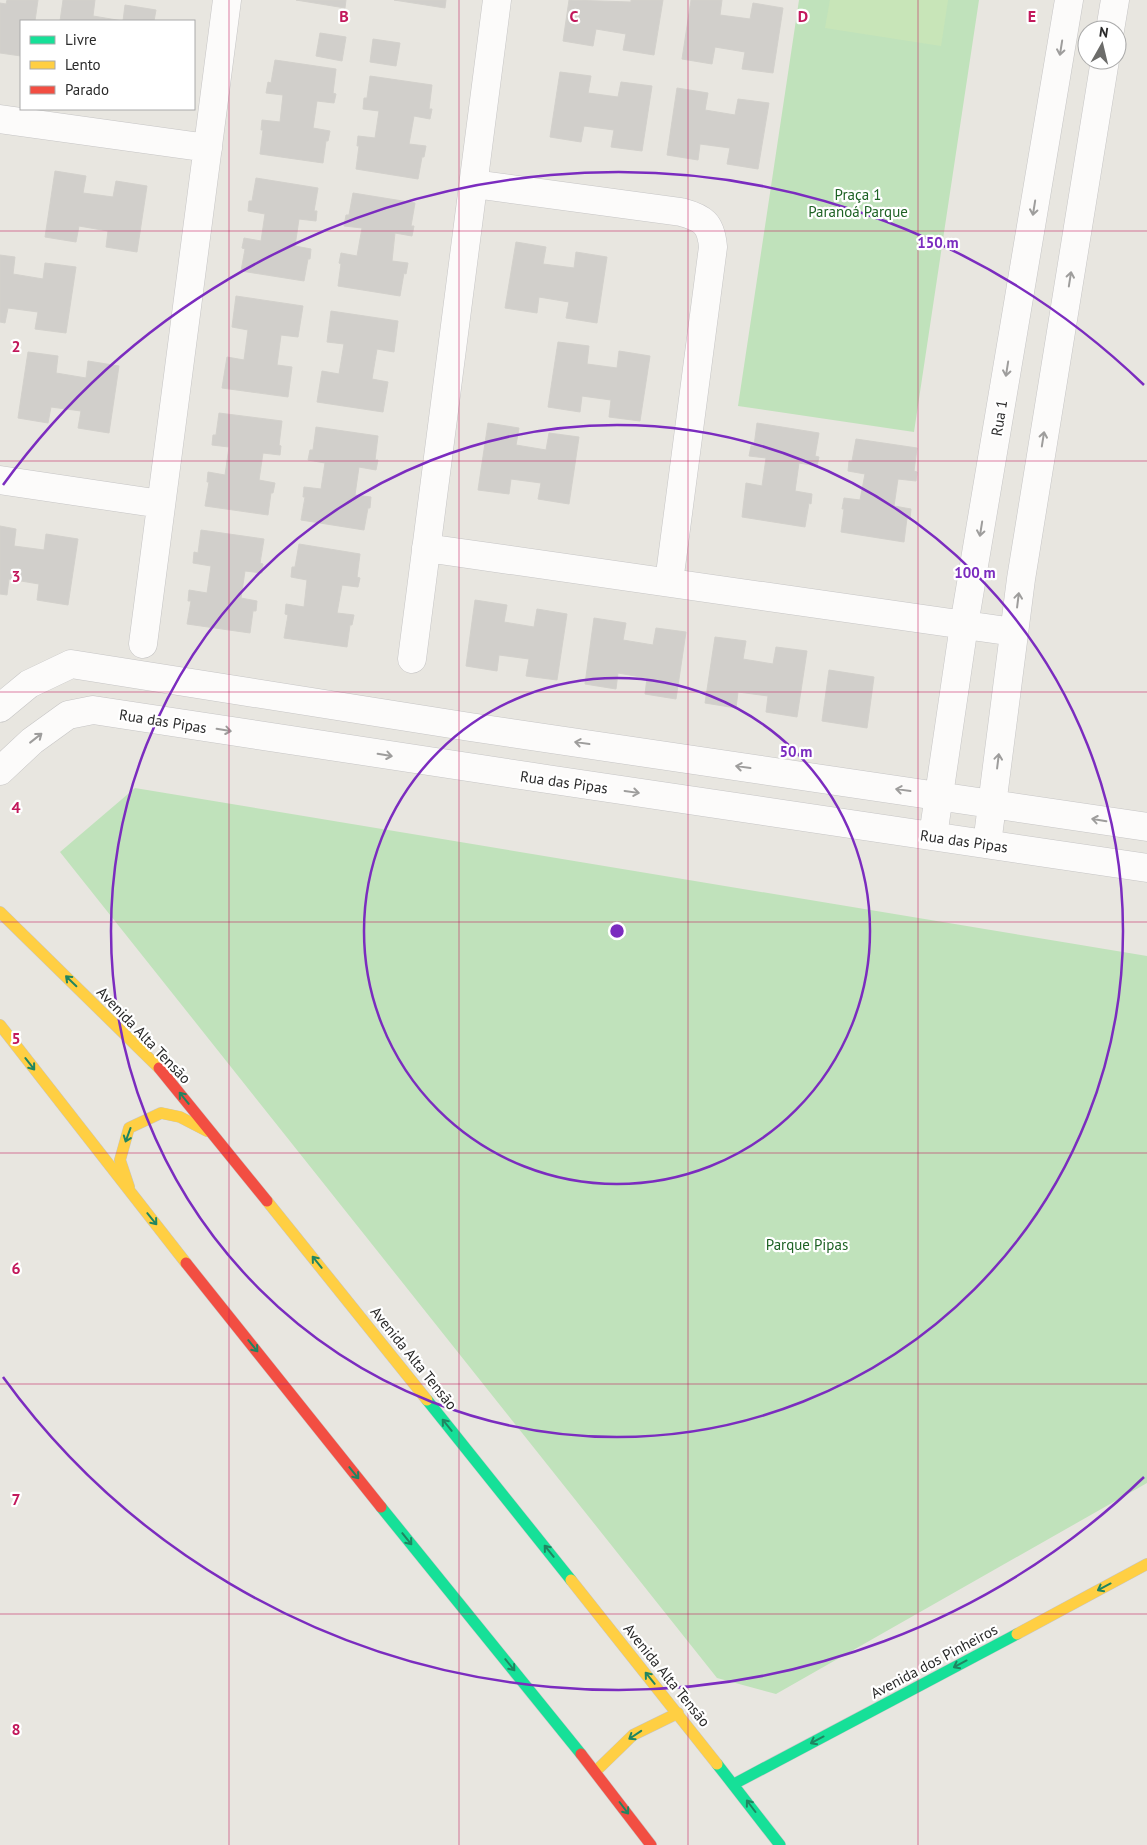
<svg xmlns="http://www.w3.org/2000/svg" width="1147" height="1845" font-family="'PT Sans',sans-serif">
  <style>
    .green { fill: #c0e2bb }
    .pitch { fill: #c8e5b8 }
    .building { fill: #d1cfcb; stroke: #d3d1cc }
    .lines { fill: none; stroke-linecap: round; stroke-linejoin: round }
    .street-casing { stroke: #c6c5c5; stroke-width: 29 }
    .fast-casing { stroke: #c6c5c5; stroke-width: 12 }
    .slow-casing { stroke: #c6c5c5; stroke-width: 12 }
    .jam-casing { stroke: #c6c5c5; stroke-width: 12 }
    .street { stroke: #fcfbfa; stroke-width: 28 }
    .fast { stroke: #16e098; stroke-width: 11 }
    .slow { stroke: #ffcf43; stroke-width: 11 }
    .jam { stroke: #f24e42; stroke-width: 11 }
    .oneway { stroke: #9e9d9c }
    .oneway2 { stroke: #208561 }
    .grid { fill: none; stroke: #c2185b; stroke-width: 1; stroke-opacity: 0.55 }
    .ring { fill: none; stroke: #7b2cbf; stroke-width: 2.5 }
    .labels { text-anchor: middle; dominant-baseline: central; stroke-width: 4.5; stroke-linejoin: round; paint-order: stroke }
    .park-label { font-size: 15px; fill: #1e6224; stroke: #fff }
    .street-label { font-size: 15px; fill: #2a2a2a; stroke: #fff }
    .grid-label { font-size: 16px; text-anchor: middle; font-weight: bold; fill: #c2185b; stroke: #fff; stroke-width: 4.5; stroke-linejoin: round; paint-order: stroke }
    .centre { fill: #7b2cbf; stroke: #fff; stroke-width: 2.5 }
    .ring-label { font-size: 15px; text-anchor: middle; font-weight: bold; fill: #7b2cbf; stroke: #fff; stroke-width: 4.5; stroke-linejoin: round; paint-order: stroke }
  </style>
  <rect width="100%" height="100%" fill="#e8e6e0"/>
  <!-- green -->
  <path class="green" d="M 799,0 L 979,0 L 914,432 L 738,406 Z
    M 135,788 L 1147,956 L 1147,1483 L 776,1694 L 717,1678 L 60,852 Z"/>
  <!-- pitch -->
  <path class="pitch" d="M 830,0 L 948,0 L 941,46 L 825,28 Z"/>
  <!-- building -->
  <path class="building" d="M 7,0 L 38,0 L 35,21 L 21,21 L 21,56 L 0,53 L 0,3 L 6,4 Z
    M 63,0 L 95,0 L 93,16 L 123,21 L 125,5 L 156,10 L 154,21 L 60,21 Z
    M 296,0 L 346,0 L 345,8 Z
    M 394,0 L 446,0 L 445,8 Z
    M 569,0 L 631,2 L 631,0 L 663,0 L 654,55 L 623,50 L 626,34 L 596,29 L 593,46 L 563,41 Z
    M 691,0 L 722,0 L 720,15 L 750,19 L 753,3 L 783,8 L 773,73 L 742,69 L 745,52 L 715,47 L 712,64 L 682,59 Z
    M 320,33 L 346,37 L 342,61 L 316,56 Z
    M 373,39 L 400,43 L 396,66 L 370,62 Z
    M 275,60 L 336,69 L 333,93 L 336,94 L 334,103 L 317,101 L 313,128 L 330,131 L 328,141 L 326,141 L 323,163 L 260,154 L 263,130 L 261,130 L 262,120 L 280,122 L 283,95 L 266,93 L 268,82 L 271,83 Z
    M 560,72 L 591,76 L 588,93 L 618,97 L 621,82 L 652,86 L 642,151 L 611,147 L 614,130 L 584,126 L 581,142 L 550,137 Z
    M 370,76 L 432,85 L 429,109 L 432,109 L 430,119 L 414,116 L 409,144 L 426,146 L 424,157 L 422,157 L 418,179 L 356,169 L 359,146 L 357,146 L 358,136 L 375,138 L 379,111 L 363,109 L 364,98 L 367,98 Z
    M 677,88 L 708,93 L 705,110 L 735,115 L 738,99 L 769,103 L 758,169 L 727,164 L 730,148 L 700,144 L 698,160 L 667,155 Z
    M 55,171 L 86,176 L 83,193 L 113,197 L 116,181 L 147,186 L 137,252 L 106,247 L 108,231 L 79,226 L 76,242 L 45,237 Z
    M 256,178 L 318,188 L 314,211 L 317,211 L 316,221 L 299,219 L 295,246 L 311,249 L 310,259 L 308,259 L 304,281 L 241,271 L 245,249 L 242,248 L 244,238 L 261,241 L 265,214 L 248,211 L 249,201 L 252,201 Z
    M 353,193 L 415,203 L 411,226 L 414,226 L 412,236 L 395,233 L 392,261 L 408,263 L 406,274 L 404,273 L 400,296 L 338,286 L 341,264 L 339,263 L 341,253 L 357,256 L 362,228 L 344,226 L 346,215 L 349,215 Z
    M 516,242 L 546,247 L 543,264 L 574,268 L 576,252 L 607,257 L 597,323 L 566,318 L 569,302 L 539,297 L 537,313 L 505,308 Z
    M 0,255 L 15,257 L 13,274 L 43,279 L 45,263 L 76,267 L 66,333 L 35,329 L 38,312 L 8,308 L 5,323 L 0,322 Z
    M 236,296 L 303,306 L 298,337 L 281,335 L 277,365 L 292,367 L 288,397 L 222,388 L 227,357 L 244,360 L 248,330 L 232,327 Z
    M 331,311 L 398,321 L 394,352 L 377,349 L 372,379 L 388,382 L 383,412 L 317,402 L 322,371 L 339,374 L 344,344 L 327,342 Z
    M 558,342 L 589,346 L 587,364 L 617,368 L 619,351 L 650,356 L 640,421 L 609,417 L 611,400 L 582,396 L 580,412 L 548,407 Z
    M 28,352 L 58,356 L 56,373 L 86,378 L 88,361 L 119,366 L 109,433 L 78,428 L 81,411 L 51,407 L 48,423 L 18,418 Z
    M 219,413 L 282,421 L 279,445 L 281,446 L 280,455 L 263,453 L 259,480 L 275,483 L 273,493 L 271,493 L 268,515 L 205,506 L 209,482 L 207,482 L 208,472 L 225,475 L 229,447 L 212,445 L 213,435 L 216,435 Z
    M 488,423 L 519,428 L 516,445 L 546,450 L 549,433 L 579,437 L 569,504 L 538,499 L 541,483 L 511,479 L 509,494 L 478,490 Z
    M 757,423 L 819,433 L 815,456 L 819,457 L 817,466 L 799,463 L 795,491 L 812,494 L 811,504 L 809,503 L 805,527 L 742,517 L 746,483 L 762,486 L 766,458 L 749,456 L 751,446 L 754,446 Z
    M 316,427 L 378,436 L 375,460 L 378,460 L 376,470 L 359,467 L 355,495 L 371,497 L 370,508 L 368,508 L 364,530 L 301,520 L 305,497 L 303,497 L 304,487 L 321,489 L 325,463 L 308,460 L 310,450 L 313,450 Z
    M 856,439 L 917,448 L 914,471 L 917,472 L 916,481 L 898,479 L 894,506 L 911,509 L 910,519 L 907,518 L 904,542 L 841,532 L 844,509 L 842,509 L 844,498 L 860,500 L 865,474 L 848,471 L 849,461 L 852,461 Z
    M 0,526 L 16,529 L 14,546 L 44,550 L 46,534 L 78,539 L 68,605 L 37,600 L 39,584 L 9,579 L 7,595 L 0,594 Z
    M 201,530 L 264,539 L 260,563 L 263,564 L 262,573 L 245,571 L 241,598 L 257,601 L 256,611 L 253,611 L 250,633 L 187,624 L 191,601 L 188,601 L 189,590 L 207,593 L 211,566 L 193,563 L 194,552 L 198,553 Z
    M 299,544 L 360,554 L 357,577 L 360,578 L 358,587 L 342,585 L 337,613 L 354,615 L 352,625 L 350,625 L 347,647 L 284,638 L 288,615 L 285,614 L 286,604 L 304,607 L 307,580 L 291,577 L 292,567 L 295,567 Z
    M 475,600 L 507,605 L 504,622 L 534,627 L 537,609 L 567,614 L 557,680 L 526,676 L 529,659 L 499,655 L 497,671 L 466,666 Z
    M 594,618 L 626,623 L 623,640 L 653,645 L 656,628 L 686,632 L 676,699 L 645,694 L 647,678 L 618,673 L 616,689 L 585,684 Z
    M 715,637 L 746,641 L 743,659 L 773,664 L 776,647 L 807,651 L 797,717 L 766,712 L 768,696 L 738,692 L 736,708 L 705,703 Z
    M 829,670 L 874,677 L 867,728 L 822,721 Z"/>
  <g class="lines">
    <!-- street casing -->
    <g class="street-casing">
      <path id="street" d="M 1110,30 L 1115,0
        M 0,119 L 208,148
        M 474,184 L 681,212 C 703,218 711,223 713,247 L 669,582
        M 0,480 L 161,504
        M 426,548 L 1014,632
        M 143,644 L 227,0
        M 412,659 L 497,0
        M 0,708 L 29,684 L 71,664 L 470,727 L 1147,827
        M 0,771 L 32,741 L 68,715 L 93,710 L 547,779 L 1147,868
        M 933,836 L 964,625 L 1069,0
        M 987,844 L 1021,579 L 1105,60"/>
    </g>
    <!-- fast casing -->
    <g class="fast-casing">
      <path id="fast" d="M 427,1400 L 571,1580
        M 381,1507 L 581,1754
        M 717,1764 L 780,1845
        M 734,1784 L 1017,1634"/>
    </g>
    <!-- slow casing -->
    <g class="slow-casing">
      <path id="slow" d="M 0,912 L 159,1068
        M 0,1025 L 186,1263
        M 129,1187 L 120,1160 L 129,1128 L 161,1113 L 180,1117 L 207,1131
        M 267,1201 L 427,1400
        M 571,1580 L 717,1764
        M 1017,1634 L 1147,1564
        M 596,1771 L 633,1735 L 678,1713"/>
    </g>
    <!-- jam casing -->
    <g class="jam-casing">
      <path id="jam" d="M 159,1068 L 267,1201
        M 186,1263 L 381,1507
        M 581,1754 L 651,1845"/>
    </g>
    <!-- street -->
    <use href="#street" class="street"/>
    <!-- fast -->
    <use href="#fast" class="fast"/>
    <!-- slow -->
    <use href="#slow" class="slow"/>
    <!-- jam -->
    <use href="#jam" class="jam"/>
  </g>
  <!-- one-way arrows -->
  <defs><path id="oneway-shaft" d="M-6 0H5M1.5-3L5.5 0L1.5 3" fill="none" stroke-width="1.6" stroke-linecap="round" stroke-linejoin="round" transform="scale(1.25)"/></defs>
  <g class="oneway">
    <use href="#oneway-shaft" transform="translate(1061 48) rotate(99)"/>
    <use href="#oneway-shaft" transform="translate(1034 208) rotate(99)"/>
    <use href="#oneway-shaft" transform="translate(1070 279) rotate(-81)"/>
    <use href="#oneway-shaft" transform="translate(1007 369) rotate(99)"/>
    <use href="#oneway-shaft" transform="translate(1043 439) rotate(-81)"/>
    <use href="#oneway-shaft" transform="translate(981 529) rotate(99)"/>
    <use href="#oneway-shaft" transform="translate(1018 600) rotate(-83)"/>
    <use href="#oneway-shaft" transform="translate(224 730) rotate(9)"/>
    <use href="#oneway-shaft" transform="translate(36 738) rotate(-38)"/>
    <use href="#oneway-shaft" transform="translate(582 743) rotate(-172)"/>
    <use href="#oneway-shaft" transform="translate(385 755) rotate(9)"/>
    <use href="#oneway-shaft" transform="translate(998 761) rotate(-83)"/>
    <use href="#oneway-shaft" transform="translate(743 767) rotate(-172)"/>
    <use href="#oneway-shaft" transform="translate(903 790) rotate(-172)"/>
    <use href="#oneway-shaft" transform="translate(632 792) rotate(8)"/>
    <use href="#oneway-shaft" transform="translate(1099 820) rotate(-171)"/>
  </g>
  <g class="oneway2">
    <use href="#oneway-shaft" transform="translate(71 981) rotate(-136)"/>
    <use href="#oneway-shaft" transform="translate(30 1064) rotate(52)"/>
    <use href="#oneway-shaft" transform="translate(184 1098) rotate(-129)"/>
    <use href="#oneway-shaft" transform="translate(128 1135) rotate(110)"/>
    <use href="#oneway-shaft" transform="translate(152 1219) rotate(51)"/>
    <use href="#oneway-shaft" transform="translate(317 1262) rotate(-129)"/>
    <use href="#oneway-shaft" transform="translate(253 1346) rotate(51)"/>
    <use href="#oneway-shaft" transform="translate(447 1425) rotate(-129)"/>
    <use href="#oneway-shaft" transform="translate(354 1473) rotate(51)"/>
    <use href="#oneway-shaft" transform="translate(407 1539) rotate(51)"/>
    <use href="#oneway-shaft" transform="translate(549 1551) rotate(-129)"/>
    <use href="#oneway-shaft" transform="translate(1104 1587) rotate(152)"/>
    <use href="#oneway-shaft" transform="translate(960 1664) rotate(152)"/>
    <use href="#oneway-shaft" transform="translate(510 1665) rotate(51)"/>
    <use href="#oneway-shaft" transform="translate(650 1678) rotate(-129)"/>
    <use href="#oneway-shaft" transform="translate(635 1735) rotate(146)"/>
    <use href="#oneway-shaft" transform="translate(817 1740) rotate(152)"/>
    <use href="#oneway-shaft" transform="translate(751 1806) rotate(-127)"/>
    <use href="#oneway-shaft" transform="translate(624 1808) rotate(53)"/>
  </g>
  <!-- grid -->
  <path class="grid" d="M 229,0 L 229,1845M 459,0 L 459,1845M 688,0 L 688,1845M 918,0 L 918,1845M 0,231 L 1147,231M 0,461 L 1147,461M 0,692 L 1147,692M 0,922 L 1147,922M 0,1153 L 1147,1153M 0,1384 L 1147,1384M 0,1614 L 1147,1614"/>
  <!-- distance rings -->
  <g class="ring">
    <circle cx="617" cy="931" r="253"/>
    <circle cx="617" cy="931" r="506"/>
    <path d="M1144 1477A759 759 0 0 1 3 1377M3 485A759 759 0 0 1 1144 385"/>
  </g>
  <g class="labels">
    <!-- park labels -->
    <g class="park-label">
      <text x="858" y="194">Praça 1<tspan x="858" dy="17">Paranoá Parque</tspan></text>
      <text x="807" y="1244">Parque Pipas</text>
    </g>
    <!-- street labels -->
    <g class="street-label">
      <text transform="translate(999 418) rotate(-81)">Rua 1</text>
      <text transform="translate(163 721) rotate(9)">Rua das Pipas</text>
      <text transform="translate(564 782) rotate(8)">Rua das Pipas</text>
      <text transform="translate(964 841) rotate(8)">Rua das Pipas</text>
      <text transform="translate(144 1035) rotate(46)">Avenida Alta Tensão</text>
      <text transform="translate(414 1358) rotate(51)">Avenida Alta Tensão</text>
      <text transform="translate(934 1661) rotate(-28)">Avenida dos Pinheiros</text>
      <text transform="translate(667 1675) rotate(51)">Avenida Alta Tensão</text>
    </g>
  </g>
  <g class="grid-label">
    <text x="344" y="22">B</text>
    <text x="574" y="22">C</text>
    <text x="803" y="22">D</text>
    <text x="1032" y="22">E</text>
    <text x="16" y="352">2</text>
    <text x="16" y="582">3</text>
    <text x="16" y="813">4</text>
    <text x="16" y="1044">5</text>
    <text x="16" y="1274">6</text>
    <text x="16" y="1505">7</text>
    <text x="16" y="1735">8</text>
  </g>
  <circle cx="617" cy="931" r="8" class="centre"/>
  <g class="ring-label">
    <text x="938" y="248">150 m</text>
    <text x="975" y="578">100 m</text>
    <text x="796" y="757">50 m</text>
  </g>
  <!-- legend -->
  <rect x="20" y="20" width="175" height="90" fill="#ffffff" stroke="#aaaaaa"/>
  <rect x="30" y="36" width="25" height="8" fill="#16e098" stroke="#aaaaaa"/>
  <text x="65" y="45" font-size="15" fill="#2a2a2a">Livre</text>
  <rect x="30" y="61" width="25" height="8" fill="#ffcf43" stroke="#aaaaaa"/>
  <text x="65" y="70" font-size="15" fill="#2a2a2a">Lento</text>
  <rect x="30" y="86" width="25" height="8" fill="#f24e42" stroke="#aaaaaa"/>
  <text x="65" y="95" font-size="15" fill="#2a2a2a">Parado</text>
  <!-- north arrow -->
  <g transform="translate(1102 45) rotate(8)"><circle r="24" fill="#ffffff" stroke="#aaaaaa"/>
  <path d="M0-4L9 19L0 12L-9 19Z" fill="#6c6c6a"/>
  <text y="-8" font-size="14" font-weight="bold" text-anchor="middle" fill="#2a2a2a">N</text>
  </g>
</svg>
